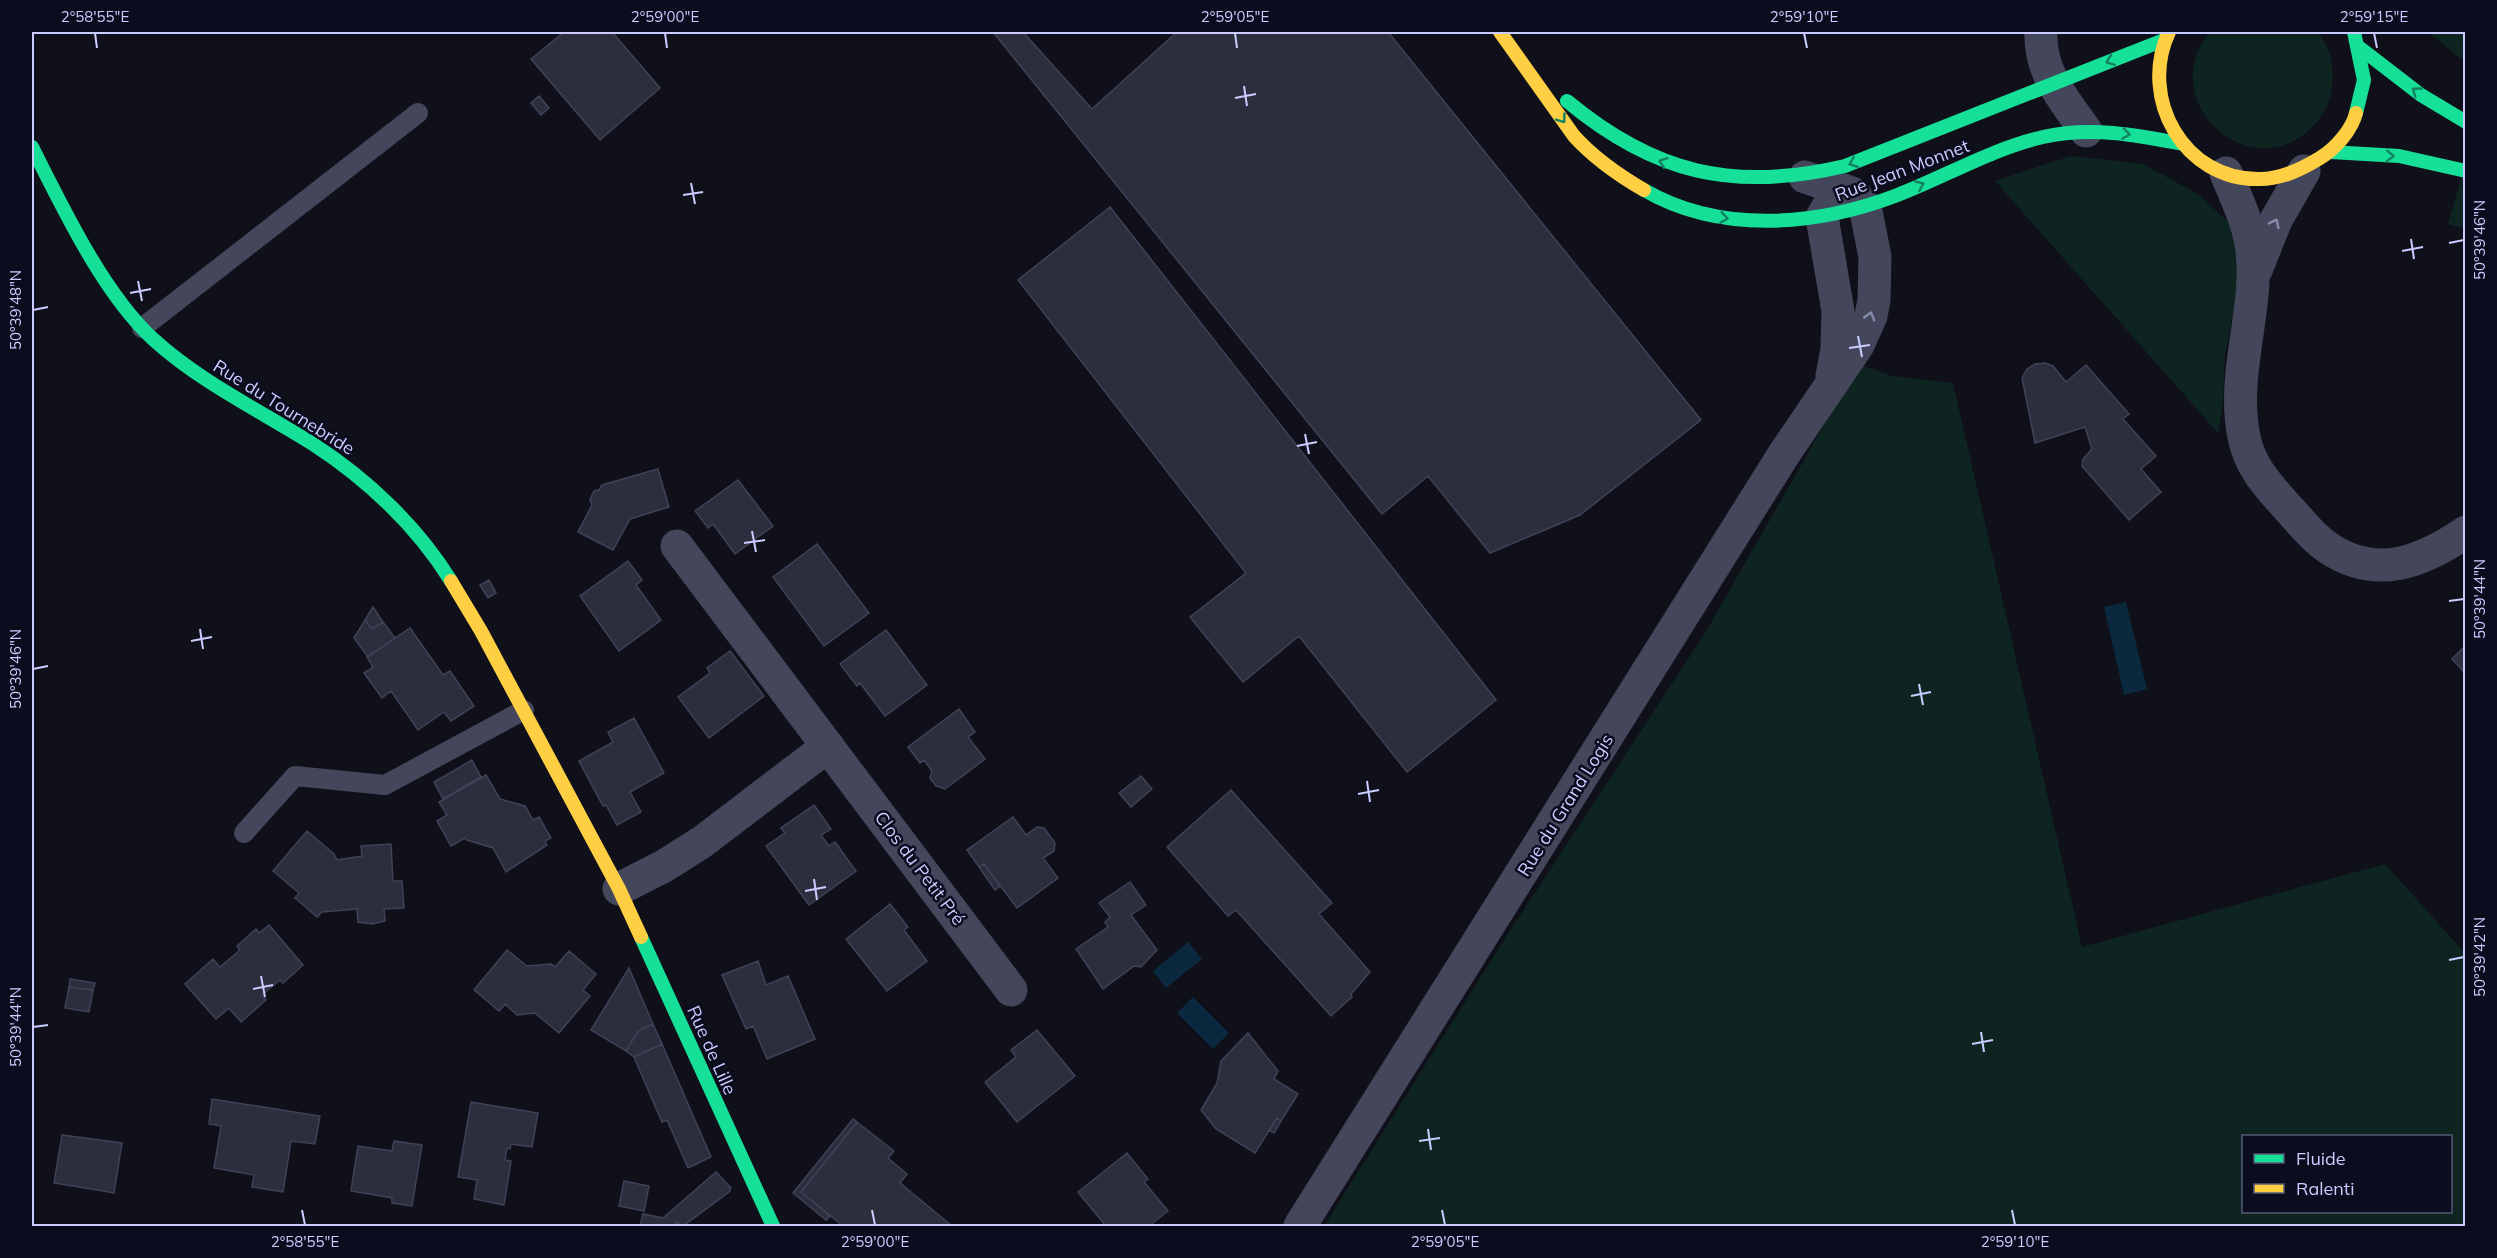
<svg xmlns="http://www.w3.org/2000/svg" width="2497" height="1258" font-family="Mulish,sans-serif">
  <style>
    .green { fill: #0e2421; fill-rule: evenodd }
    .water { fill: #0b293e }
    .building { fill: #2c2d3d; stroke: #414158; stroke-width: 1.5 }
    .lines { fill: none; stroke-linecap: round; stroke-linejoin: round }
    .lane { stroke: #44475b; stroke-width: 20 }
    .street { stroke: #44475b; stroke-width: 33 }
    .fast { stroke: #16e098; stroke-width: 14 }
    .slow { stroke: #ffcf43; stroke-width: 14 }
    .oneway { stroke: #118161 }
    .oneway2 { stroke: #868aad }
    .ticks { fill: none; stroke: #c8ccff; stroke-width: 2 }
    .labels { text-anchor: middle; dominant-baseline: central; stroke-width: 5; stroke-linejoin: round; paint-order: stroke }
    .street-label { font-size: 18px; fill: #c8ccff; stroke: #0b0c1e }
    .neatline { fill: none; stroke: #c8ccff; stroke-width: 2 }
    .ticks-label { font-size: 15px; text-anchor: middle; fill: #c8ccff }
  </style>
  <rect width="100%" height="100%" fill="#0f101a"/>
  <!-- green -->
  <path class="green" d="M 2210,32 L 2317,32 C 2332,48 2335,70 2331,91 C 2329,107 2320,120 2309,130 C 2246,187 2154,98 2210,32 Z
    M 2428,32 L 2465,32 L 2465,62 Z
    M 2071,156 L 2143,164 L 2198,194 L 2237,230 L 2238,292 L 2225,354 L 2223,404 L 2218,433 L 1995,181 Z
    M 2465,164 L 2465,229 L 2448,224 Z
    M 1859,364 L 1892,376 L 1953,383 L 2082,947 L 2385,864 L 2465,953 L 2465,1226 L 1324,1226 L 1506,937 L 1705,633 ZM 2244,1136 L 2450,1136 L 2450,1212 L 2244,1212 Z"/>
  <!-- water -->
  <path class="water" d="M 2126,602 L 2147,689 L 2124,695 L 2104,607 Z
    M 1188,942 L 1202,959 L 1166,988 L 1153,971 Z
    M 1193,997 L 1229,1033 L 1213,1049 L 1177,1013 Z"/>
  <!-- building -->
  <path class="building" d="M 564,32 L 612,32 L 660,88 L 600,140 L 531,59 Z
    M 993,32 L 1023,32 L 1092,109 L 1177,32 L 1388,32 L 1701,420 L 1580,515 L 1490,553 L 1428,476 L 1382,514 Z
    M 539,96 L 549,108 L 541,115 L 531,103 Z
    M 1110,207 L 1496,700 L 1407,772 L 1299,636 L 1243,682 L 1190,617 L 1246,573 L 1018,280 Z
    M 2045,363 L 2053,366 L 2066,382 L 2086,365 L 2129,414 L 2123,419 L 2156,456 L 2141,469 L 2161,492 L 2129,520 L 2082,466 L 2083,459 L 2092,449 L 2085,427 L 2035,443 L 2022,378 L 2027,369 L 2035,364 Z
    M 658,469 L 669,507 L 630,519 L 613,550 L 578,532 L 592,505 L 590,499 L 594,491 L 599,490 L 602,485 Z
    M 738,480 L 773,526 L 735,554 L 713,524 L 708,528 L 695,511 Z
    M 817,544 L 869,613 L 824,646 L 773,577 Z
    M 628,561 L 642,580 L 636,585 L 661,620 L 619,651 L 580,596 Z
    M 489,580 L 496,593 L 488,598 L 480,585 Z
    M 373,607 L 383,622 L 372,629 L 365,620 Z
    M 365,620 L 372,629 L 383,622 L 395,638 L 368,657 L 354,638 Z
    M 410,628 L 443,675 L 450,671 L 474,706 L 451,721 L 444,712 L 418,730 L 391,691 L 382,698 L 364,673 L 373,667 L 367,657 Z
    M 886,630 L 927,685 L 885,716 L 860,683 L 857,686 L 840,664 Z
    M 2466,645 L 2466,674 L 2452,659 Z
    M 730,651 L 764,696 L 709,738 L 678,697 L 710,673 L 707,668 Z
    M 959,709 L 975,732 L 968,737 L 985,759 L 945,789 L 936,786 L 930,778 L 932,771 L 924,760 L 920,763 L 908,747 Z
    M 634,718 L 664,773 L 630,792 L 641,812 L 617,825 L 606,805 L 603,806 L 579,761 L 613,742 L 608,732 Z
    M 472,760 L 481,777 L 443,799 L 434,782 Z
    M 486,775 L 500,799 L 525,806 L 533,820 L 539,817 L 551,838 L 545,841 L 547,845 L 506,872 L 493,848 L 467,840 L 465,838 L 451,846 L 437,821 L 447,815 L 439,802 Z
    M 1141,776 L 1152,789 L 1131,807 L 1119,793 Z
    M 1231,790 L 1332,903 L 1319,914 L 1370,972 L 1351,994 L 1352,997 L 1331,1016 L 1236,910 L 1228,916 L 1167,847 Z
    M 814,805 L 831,829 L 821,835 L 829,846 L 835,842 L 856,871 L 809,905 L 766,846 L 785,833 L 781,828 Z
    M 1013,817 L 1026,835 L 1037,827 L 1044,828 L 1055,843 L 1054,851 L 1043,858 L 1058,878 L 1017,908 L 984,864 L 979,867 L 967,850 Z
    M 307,831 L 334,854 L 337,860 L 362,856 L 361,846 L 391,844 L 393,881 L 402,881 L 404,908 L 384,909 L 385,921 L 372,924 L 358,922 L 357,909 L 322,912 L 317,917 L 295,898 L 299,893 L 273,871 Z
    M 984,864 L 1000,886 L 995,890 L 979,867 Z
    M 1130,882 L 1146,905 L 1131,915 L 1157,950 L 1141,967 L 1134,966 L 1103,989 L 1076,949 L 1108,927 L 1105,922 L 1110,917 L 1099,903 Z
    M 890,904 L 908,927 L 904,930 L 927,961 L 887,991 L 846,939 Z
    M 269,925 L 303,965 L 283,983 L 280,980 L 262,995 L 266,1000 L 241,1022 L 229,1008 L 216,1019 L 185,984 L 213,959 L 220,967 L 240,950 L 237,946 L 256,929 L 259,933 Z
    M 507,950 L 527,966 L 551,964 L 555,967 L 569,951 L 596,974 L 583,990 L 590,996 L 559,1033 L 535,1013 L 517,1015 L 505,1004 L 499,1011 L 474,990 Z
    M 758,961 L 766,985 L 788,976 L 815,1039 L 767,1059 L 753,1026 L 746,1029 L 722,975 Z
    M 629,968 L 653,1024 L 638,1031 L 626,1051 L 591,1030 Z
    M 70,979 L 95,983 L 93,990 L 69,987 Z
    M 69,987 L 93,990 L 89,1012 L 65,1008 Z
    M 653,1024 L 662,1044 L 634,1057 L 626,1051 L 638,1031 Z
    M 1037,1030 L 1075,1076 L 1017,1122 L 985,1082 L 1016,1057 L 1011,1050 Z
    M 1248,1033 L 1278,1071 L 1274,1079 L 1298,1094 L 1281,1121 L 1277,1118 L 1255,1153 L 1216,1129 L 1201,1110 L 1217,1083 L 1221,1061 Z
    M 662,1044 L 711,1157 L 688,1168 L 667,1120 L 662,1122 L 634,1057 Z
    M 212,1099 L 320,1116 L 315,1144 L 291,1141 L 283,1192 L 252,1187 L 254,1175 L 214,1168 L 221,1126 L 209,1124 Z
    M 471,1102 L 538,1113 L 532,1147 L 511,1144 L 510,1149 L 507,1148 L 505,1160 L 511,1161 L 504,1205 L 474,1199 L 477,1180 L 458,1177 Z
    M 1277,1118 L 1281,1121 L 1274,1133 L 1269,1130 Z
    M 853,1119 L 857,1122 L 801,1192 L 830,1216 L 826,1220 L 793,1193 Z
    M 857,1122 L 894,1151 L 888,1158 L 907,1174 L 900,1183 L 952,1226 L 843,1226 L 801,1192 Z
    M 62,1135 L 122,1143 L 114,1193 L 54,1183 Z
    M 394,1141 L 422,1145 L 412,1206 L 392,1203 L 392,1198 L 351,1191 L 358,1146 L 392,1151 Z
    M 1127,1153 L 1148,1179 L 1144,1182 L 1168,1211 L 1149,1226 L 1106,1226 L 1078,1192 Z
    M 716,1172 L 731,1188 L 729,1192 L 683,1226 L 676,1222 L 676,1226 L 640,1226 L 643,1214 L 663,1218 Z
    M 624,1181 L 649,1186 L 644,1211 L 619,1206 Z"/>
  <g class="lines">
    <!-- lane -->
    <path class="lane" d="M 142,328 L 418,113
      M 244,833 L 295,776 L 385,785 L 524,710"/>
    <!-- street -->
    <path class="street" d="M 2041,32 C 2039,72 2064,100 2086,131
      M 2226,173 C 2236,198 2249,223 2252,251 C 2259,312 2231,373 2244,437 C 2250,467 2268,486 2289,509 C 2301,522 2312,537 2327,547 C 2376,581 2422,562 2466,532
      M 2256,270 L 2276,220 L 2304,171
      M 1832,376 L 1837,349 L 1838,311 L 1822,217 L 1831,202 L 1841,195
      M 677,546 L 1011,990
      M 619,889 L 664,866 L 702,842 L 828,746
      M 1300,1226 L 1784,454 L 1858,345 L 1871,316 L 1874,300 L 1875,257 L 1865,206 L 1852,193 L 1805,177"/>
    <!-- fast -->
    <path class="fast" d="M 2354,32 L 2364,80 L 2356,113
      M 2360,48 L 2421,95 L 2466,122
      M 1567,101 C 1655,174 1734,192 1845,166 L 2164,40
      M 32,147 C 63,208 103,293 153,339 C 200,382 259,410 313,444 C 367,479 417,526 451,581
      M 2331,152 L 2399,156 L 2466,171
      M 1644,190 C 1720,234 1815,226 1895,196 C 1945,177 1991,149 2043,137 C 2090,126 2137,135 2183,144
      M 641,937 L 773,1226"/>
    <!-- slow -->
    <path class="slow" d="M 1500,32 L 1574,136 C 1594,158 1618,175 1644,190
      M 2169,32 C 2138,98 2184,181 2260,179 C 2282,179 2302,169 2320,158 C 2335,149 2352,130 2356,113
      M 451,581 L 481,631 L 619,889 L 641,937"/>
  </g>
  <!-- one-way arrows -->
  <defs><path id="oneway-chevron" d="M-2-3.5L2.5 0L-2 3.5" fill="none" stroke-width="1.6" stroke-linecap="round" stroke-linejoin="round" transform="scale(1.5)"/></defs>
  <g class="oneway">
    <use href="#oneway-chevron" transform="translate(2110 61) rotate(159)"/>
    <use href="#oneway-chevron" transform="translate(2416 91) rotate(-144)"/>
    <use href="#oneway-chevron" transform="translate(1562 119) rotate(54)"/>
    <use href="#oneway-chevron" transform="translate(2126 134) rotate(8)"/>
    <use href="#oneway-chevron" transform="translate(2390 156) rotate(2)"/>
    <use href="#oneway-chevron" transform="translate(1663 162) rotate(-159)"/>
    <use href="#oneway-chevron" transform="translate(1853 163) rotate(158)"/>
    <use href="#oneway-chevron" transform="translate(1920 185) rotate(-23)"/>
    <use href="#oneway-chevron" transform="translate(1724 218) rotate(8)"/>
  </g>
  <g class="oneway2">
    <use href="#oneway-chevron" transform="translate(2275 223) rotate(-64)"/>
    <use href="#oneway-chevron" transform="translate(1870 316) rotate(-74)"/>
  </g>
  <!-- ticks -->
  <path class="ticks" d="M 95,33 L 97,48M 665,33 L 667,48M 1235,33 L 1237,48M 1804,33 L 1807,48M 2374,33 L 2377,48M 1244,86 L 1247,106M 1235,98 L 1256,94M 691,183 L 695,204M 683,195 L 703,192M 2411,239 L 2414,259M 2449,243 L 2464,240M 2402,251 L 2423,247M 138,281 L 142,301M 130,293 L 151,289M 33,310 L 48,307M 1858,336 L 1862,357M 1849,348 L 1870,345M 1305,434 L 1309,454M 1297,446 L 1317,442M 752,531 L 756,552M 744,543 L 765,540M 2449,601 L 2464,599M 200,629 L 203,649M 191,641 L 212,637M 33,669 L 48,666M 1919,684 L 1923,705M 1911,696 L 1931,692M 1367,781 L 1370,802M 1358,794 L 1379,790M 814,879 L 817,900M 805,891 L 826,887M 2449,960 L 2464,957M 261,976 L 265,997M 253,989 L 273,985M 33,1027 L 48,1025M 1981,1032 L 1984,1052M 1972,1044 L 1993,1040M 1428,1129 L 1431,1150M 1419,1141 L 1440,1138M 302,1210 L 305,1225M 872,1210 L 875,1225M 1442,1210 L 1445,1225M 2012,1210 L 2015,1225"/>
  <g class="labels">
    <!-- street labels -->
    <g class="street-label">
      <text transform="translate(1902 170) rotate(-21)">Rue Jean Monnet</text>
      <text transform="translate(284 407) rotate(32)">Rue du Tournebride</text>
      <text transform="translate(1565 805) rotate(-58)">Rue du Grand Logis</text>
      <text transform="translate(920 868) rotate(53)">Clos du Petit Pré</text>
      <text transform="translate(712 1050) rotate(66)">Rue de Lille</text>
    </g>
  </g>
  <!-- border -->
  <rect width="2497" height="1258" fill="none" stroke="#0b0c1e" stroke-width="66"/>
  <!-- legend -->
  <rect x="2242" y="1135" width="210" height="78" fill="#0b0c1e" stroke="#575978" stroke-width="1.5"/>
  <rect x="2254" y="1154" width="30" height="9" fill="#16e098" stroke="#575978" stroke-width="1.5"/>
  <text x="2296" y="1165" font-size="18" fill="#c8ccff">Fluide</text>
  <rect x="2254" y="1184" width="30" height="9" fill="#ffcf43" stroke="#575978" stroke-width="1.5"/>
  <text x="2296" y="1195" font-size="18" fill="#c8ccff">Ralenti</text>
  <rect x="33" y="33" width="2431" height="1192" class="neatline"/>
  <g class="ticks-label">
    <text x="95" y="22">2°58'55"E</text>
    <text x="665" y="22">2°59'00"E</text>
    <text x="1235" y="22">2°59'05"E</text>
    <text x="1804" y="22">2°59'10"E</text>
    <text x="2374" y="22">2°59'15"E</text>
    <text transform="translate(2480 240) rotate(-90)" y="5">50°39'46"N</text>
    <text transform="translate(16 310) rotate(-90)" y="5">50°39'48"N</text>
    <text transform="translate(2480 599) rotate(-90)" y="5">50°39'44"N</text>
    <text transform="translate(16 669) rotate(-90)" y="5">50°39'46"N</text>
    <text transform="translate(2480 957) rotate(-90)" y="5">50°39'42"N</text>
    <text transform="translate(16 1027) rotate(-90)" y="5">50°39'44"N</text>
    <text x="305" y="1247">2°58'55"E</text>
    <text x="875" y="1247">2°59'00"E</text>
    <text x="1445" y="1247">2°59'05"E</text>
    <text x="2015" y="1247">2°59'10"E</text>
  </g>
</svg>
